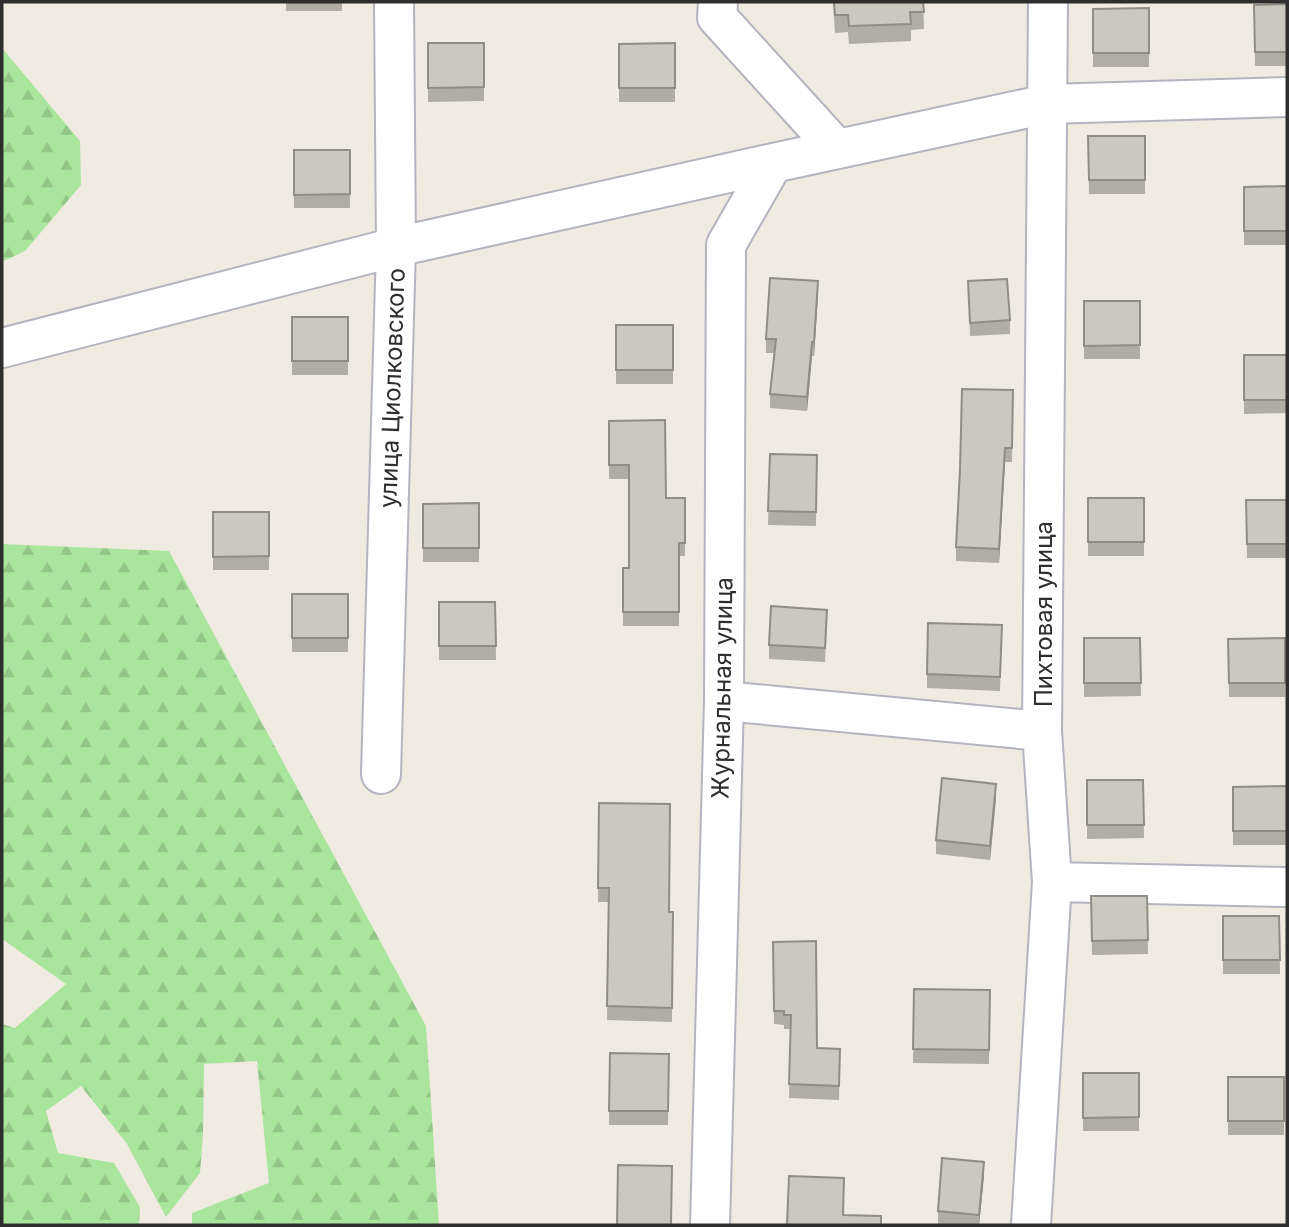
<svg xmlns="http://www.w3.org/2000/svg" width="1289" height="1227" font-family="Inter,sans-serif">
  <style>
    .forest { fill: url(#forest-firs) }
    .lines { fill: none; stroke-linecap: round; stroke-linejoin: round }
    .minor-casing { stroke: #b4b4c1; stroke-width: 42 }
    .minor { stroke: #fff; stroke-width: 38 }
    .wall { fill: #afada4 }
    .shaded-wall { fill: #8e8d86 }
    .building { fill: #cbc9bf; stroke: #8e8d86; stroke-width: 2 }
    .labels { text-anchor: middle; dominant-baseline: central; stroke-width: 6; stroke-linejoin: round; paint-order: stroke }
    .street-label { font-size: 24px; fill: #2e2e2e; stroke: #fff }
  </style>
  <defs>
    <pattern id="forest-firs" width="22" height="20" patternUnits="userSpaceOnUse" patternTransform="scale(1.75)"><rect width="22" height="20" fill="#aae59d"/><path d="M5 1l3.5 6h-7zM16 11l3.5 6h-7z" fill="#93c588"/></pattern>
  </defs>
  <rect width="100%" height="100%" fill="#efebe1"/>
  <!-- forest -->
  <path class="forest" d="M 2,48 L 80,141 L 81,185 L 25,251 L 2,262 Z
    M 2,544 L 169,551 L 426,1026 L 439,1225 L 192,1225 L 192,1213 L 269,1183 L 257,1061 L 204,1064 L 203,1134 L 200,1173 L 166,1217 L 127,1144 L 81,1086 L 46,1111 L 58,1153 L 114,1163 L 140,1207 L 139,1225 L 2,1225 L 2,1024 L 15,1028 L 66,984 L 2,939 Z"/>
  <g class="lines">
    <!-- minor casing -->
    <g class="minor-casing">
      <path id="minor" d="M 718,2 L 717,17 L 837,149
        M 2,348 L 396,247 L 773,163 L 1047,104 L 1287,97
        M 724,701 L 1042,731
        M 381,774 L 396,247 L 394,2
        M 1052,882 L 1287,887
        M 710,1225 L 724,701 L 726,245 L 773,163
        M 1031,1225 L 1052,882 L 1042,731 L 1048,2"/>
    </g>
    <!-- minor -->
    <use href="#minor" class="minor"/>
  </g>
  <!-- wall -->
  <path class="wall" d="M 286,2 L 342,2 L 342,11 L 286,11 Z
    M 833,2 L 923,2 L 924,29 L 911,30 L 911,41 L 849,44 L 848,32 L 835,33 Z
    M 1287,4 L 1287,66 L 1255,66 L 1254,5 Z
    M 1149,8 L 1149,67 L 1093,67 L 1093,9 Z
    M 428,43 L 484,43 L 484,101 L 428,102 Z
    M 675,43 L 675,102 L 619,102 L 619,44 Z
    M 1088,136 L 1145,136 L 1145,194 L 1089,194 Z
    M 294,150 L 350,150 L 350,208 L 294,208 Z
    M 1287,186 L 1287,245 L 1244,245 L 1244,187 Z
    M 968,281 L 1010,320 L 1010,334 L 970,336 Z
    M 818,295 L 814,356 L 812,356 L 807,411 L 770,408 L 770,394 L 774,353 L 766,353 L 766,339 Z
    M 1084,301 L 1140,301 L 1140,359 L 1084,359 Z
    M 292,317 L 348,317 L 348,375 L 292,375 Z
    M 616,325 L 673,325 L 673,384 L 616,384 Z
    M 1244,355 L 1287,355 L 1287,413 L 1244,414 Z
    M 1013,390 L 1012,462 L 1005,462 L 999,563 L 956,561 L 956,547 Z
    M 609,421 L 666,498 L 685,498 L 685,556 L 679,556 L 679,626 L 623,626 L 623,568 L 629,568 L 629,479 L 609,479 Z
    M 770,454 L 817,455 L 816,526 L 768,525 Z
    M 1088,498 L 1144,498 L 1144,556 L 1088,556 Z
    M 1246,500 L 1287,500 L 1287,558 L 1247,558 Z
    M 479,503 L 479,562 L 423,562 L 423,504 Z
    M 213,512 L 269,512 L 269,570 L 213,570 Z
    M 292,594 L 348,594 L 348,652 L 292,652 Z
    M 439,602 L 495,602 L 496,660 L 439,660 Z
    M 827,623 L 825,662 L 769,659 L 769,645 Z
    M 1002,625 L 1000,691 L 927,688 L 927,674 Z
    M 1084,638 L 1140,638 L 1141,696 L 1084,697 Z
    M 1285,638 L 1285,697 L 1229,697 L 1228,639 Z
    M 1087,780 L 1143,780 L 1144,838 L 1087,839 Z
    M 1287,786 L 1287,845 L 1233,845 L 1233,787 Z
    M 996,798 L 990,860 L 936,854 L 936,840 Z
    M 599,803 L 669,912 L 673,912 L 672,1022 L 607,1020 L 609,902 L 598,902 Z
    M 1091,896 L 1147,896 L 1148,954 L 1092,955 Z
    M 1223,916 L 1279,916 L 1280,974 L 1223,974 Z
    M 773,942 L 817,1048 L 840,1049 L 839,1100 L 789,1098 L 791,1029 L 784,1029 L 784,1025 L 774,1024 Z
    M 914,989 L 990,990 L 989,1064 L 913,1063 Z
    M 610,1053 L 669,1054 L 668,1125 L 609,1125 Z
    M 1083,1073 L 1139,1073 L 1139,1131 L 1083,1131 Z
    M 1228,1077 L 1284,1077 L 1284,1135 L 1228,1135 Z
    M 984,1176 L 979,1225 L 938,1225 L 938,1211 Z"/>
  <!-- shaded-wall -->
  <path class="shaded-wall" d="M 818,281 L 818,295 L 814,356 L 814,342 Z
    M 812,342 L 812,356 L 807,411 L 807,397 Z
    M 1005,448 L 1005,462 L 999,563 L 999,549 Z
    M 996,784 L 996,798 L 990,860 L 990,846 Z
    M 984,1162 L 984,1176 L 979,1225 L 979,1215 Z"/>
  <!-- building -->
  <path class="building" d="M 834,2 L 923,2 L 924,12 L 910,12 L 911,24 L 849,26 L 848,15 L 835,15 Z
    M 1287,4 L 1287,52 L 1255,52 L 1254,5 Z
    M 1149,8 L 1149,53 L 1093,53 L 1093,9 Z
    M 428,43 L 484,43 L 484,87 L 428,88 Z
    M 675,43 L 675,88 L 619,88 L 619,44 Z
    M 1088,136 L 1145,136 L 1145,180 L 1089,180 Z
    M 294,150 L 350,150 L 350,194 L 294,195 Z
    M 1287,186 L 1287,231 L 1244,231 L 1244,187 Z
    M 770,278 L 818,281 L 814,342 L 812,342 L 807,397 L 770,394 L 776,339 L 766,339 Z
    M 1007,279 L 1010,320 L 970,323 L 968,281 Z
    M 1084,301 L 1140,301 L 1140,345 L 1084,346 Z
    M 292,317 L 348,317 L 348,361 L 292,361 Z
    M 616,325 L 673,325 L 673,370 L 616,370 Z
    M 1244,355 L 1287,355 L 1287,400 L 1244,400 Z
    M 962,389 L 1013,390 L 1012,448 L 1005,448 L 999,549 L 956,547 L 960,470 Z
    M 665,420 L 666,498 L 685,498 L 685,543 L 679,543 L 679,612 L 623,612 L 623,568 L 629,568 L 629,465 L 609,465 L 609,421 Z
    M 770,454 L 817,455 L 816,512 L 768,511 Z
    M 1088,498 L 1144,498 L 1144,542 L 1088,542 Z
    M 1246,500 L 1287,500 L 1287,544 L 1247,544 Z
    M 479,503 L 479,548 L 423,548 L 423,504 Z
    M 213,512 L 269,512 L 269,556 L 213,557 Z
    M 292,594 L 348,594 L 348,638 L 292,638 Z
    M 439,602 L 495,602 L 496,646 L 439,646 Z
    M 771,606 L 827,610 L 825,648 L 769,645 Z
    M 928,623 L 1002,625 L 1000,677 L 927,674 Z
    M 1084,638 L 1140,638 L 1141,683 L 1084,683 Z
    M 1285,638 L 1285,683 L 1229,683 L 1228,639 Z
    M 942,778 L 996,784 L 990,846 L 936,840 Z
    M 1087,780 L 1143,780 L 1144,825 L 1087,825 Z
    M 1287,786 L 1287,831 L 1233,831 L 1233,787 Z
    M 599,803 L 670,804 L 669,912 L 673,912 L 672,1008 L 607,1006 L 609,888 L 598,888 Z
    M 1091,896 L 1147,896 L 1148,940 L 1092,941 Z
    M 1223,916 L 1279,916 L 1280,960 L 1223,960 Z
    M 816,941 L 817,1048 L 840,1049 L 839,1086 L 789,1084 L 791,1015 L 784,1015 L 784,1011 L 774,1011 L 773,942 Z
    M 914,989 L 990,990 L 989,1050 L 913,1049 Z
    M 610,1053 L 669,1054 L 668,1111 L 609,1111 Z
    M 1083,1073 L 1139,1073 L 1139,1117 L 1083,1118 Z
    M 1228,1077 L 1284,1077 L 1284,1121 L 1228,1121 Z
    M 942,1158 L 984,1162 L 979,1215 L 938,1211 Z
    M 618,1165 L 672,1166 L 671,1225 L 617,1225 Z
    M 789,1176 L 844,1178 L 843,1215 L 881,1216 L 881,1225 L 787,1225 Z"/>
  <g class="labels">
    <!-- street labels -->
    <g class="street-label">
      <text transform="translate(392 388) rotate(-88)">улица Циолковского</text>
      <text transform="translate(1043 614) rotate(-90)">Пихтовая улица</text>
      <text transform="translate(722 688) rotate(-89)">Журнальная улица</text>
    </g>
  </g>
  <!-- border -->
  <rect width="1289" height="1227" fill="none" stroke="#2e2e2e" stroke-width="7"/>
</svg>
